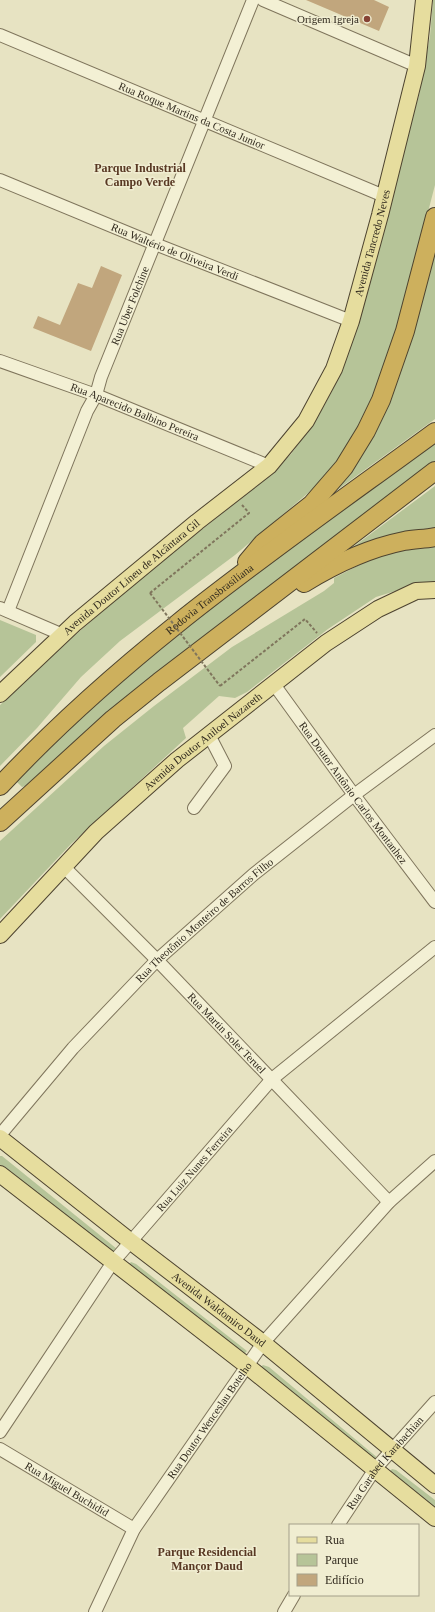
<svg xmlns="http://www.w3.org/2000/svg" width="435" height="1612" font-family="'Times New Roman',serif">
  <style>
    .green { fill: #b6c498 }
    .building { fill: #c1a67d }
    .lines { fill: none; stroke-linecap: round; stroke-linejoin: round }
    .minor-casing { stroke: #7f755c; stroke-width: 14 }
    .major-casing { stroke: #4d432f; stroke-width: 18 }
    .highway-casing { stroke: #4d432f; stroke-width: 20 }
    .path { stroke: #7f755c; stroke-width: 2; stroke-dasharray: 3 2; stroke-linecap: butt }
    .minor { stroke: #f3f0d4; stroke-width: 12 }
    .major { stroke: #e6dd9e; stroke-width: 16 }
    .highway { stroke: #cdb05d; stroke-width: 18 }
    .path-bridge { stroke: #7f755c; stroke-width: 2; stroke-dasharray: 3 2; stroke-linecap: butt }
    .poi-dot { fill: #864234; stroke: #f0edd1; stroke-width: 1.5 }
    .labels { text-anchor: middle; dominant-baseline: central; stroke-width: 3; stroke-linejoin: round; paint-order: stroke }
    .poi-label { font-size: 11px; fill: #312a1e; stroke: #f0edd1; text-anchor: end }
    .street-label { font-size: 11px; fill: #312a1e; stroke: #f0edd1 }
    .neighbourhood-label { font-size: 12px; font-weight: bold; fill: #583823; stroke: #f0edd1 }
  </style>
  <rect width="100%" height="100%" fill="#e7e3c2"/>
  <!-- green -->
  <path class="green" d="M 433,0 L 435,0 L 435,185 L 394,343 L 375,398 L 357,432 L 335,464 L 314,488 L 235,555 L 120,641 L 81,677 L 37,728 L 0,766 L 0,705 L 74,636 L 148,572 L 262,482 L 291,454 L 316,420 L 330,395 L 343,368 L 419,95 L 430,36 Z
    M 435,236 L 435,419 L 326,498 L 348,469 Z
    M 435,442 L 435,464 L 214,628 L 129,694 L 25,786 L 22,787 L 16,781 L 106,691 L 212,606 Z
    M 435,486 L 435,530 L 349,550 Z
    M 435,542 L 435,583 L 415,585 L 376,597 L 328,629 L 247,692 L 235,698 L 219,696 L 183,728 L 186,738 L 71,844 L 0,919 L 0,841 L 104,746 L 154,706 L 232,647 L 324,591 L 334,583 L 334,578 L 367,561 L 386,553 Z
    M 0,620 L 36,635 L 36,642 L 0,677 Z
    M 0,1156 L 2,1156 L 117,1249 L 115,1253 L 110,1253 L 0,1165 Z
    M 131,1262 L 136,1264 L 247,1351 L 244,1354 L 128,1265 Z
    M 263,1365 L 269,1367 L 379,1459 L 377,1462 L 259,1368 Z
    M 392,1469 L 396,1470 L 435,1500 L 435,1511 L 390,1471 Z"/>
  <!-- building -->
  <path class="building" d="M 306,0 L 374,0 L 389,7 L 379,31 Z
    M 101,266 L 122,275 L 91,351 L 33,328 L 38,316 L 60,325 L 78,283 L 92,288 Z"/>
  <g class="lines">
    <!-- minor casing -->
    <g class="minor-casing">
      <g id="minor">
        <path d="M 263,0 L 417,66"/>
        <path id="s1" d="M 0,35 L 384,196"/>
        <path id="s2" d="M 0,180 L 155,244 L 351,321"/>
        <path id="s3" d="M 0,361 L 96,395 L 269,466"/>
        <path d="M 0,608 L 63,635"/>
        <path id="s4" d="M 8,611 L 87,411 L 96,395 L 101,377 L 253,0"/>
        <path id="s5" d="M 273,683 L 354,795 L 435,902"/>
        <path d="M 194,808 L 225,766 L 209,735"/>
        <path id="s6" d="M 63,866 L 157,960 L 389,1202"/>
        <path id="s7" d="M 0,1135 L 73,1048 L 157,960 L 254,874 L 354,795 L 435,735"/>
        <path id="s8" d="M 0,1432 L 113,1262 L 272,1079 L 435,947"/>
        <path id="s9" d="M 0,1449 L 134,1529"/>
        <path id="s10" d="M 338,1525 L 375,1469 L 435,1402"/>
        <path id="s11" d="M 95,1612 L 134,1529 L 263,1343 L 389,1202 L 435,1161"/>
        <path d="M 284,1612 L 294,1595"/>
      </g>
    </g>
    <!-- major casing -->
    <g class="major-casing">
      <g id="major">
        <path id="s12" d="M 0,694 L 75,623 L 197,522 L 269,466 L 306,421 L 334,369 L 351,321 L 380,215 L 417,66 L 424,0"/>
        <path id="s13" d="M 0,935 L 96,832 L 177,760 L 326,643 L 378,609 L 416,591 L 435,590"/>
        <path id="s14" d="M 0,1138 L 130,1241 L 263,1343 L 435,1485"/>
        <path d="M 0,1174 L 246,1365 L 435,1518"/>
      </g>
    </g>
    <!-- highway casing -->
    <g class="highway-casing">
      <g id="highway">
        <path d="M 247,562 L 263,543 L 312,504 L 344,467 L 366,431 L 381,400 L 405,331 L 435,217"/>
        <path d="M 304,583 C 335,564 369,548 404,541 C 414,539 425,539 435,537"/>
        <path id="s15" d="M 0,786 C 128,648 285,542 435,432"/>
        <path d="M 0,822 L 113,719 L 159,682 L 435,471"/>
      </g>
    </g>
    <!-- path -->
    <path class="path" d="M 150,593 L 249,513 L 242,505
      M 220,686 L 305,619 L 317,633"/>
    <!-- minor -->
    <use href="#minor" class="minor"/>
    <!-- major -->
    <use href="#major" class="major"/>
    <!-- highway -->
    <use href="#highway" class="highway"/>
    <!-- path-bridge -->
    <path class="path-bridge" d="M 150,593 L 220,686"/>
  </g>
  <!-- markers -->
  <circle class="poi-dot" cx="367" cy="19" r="4"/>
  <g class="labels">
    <!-- poi labels -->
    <g class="poi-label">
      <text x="359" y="19">Origem Igreja</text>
    </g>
    <!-- street labels -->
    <g class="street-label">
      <text stroke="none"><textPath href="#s1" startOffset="208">Rua Roque Martins da Costa Junior</textPath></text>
      <text stroke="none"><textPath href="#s12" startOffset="602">Avenida Tancredo Neves</textPath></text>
      <text stroke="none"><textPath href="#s2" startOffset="189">Rua Waltério de Oliveira Verdi</textPath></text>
      <text stroke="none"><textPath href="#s4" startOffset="329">Rua Uber Folchine</textPath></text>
      <text stroke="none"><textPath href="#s3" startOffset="144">Rua Aparecido Balbino Pereira</textPath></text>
      <text stroke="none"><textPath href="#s12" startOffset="176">Avenida Doutor Lineu de Alcântara Gil</textPath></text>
      <text stroke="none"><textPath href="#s15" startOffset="281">Rodovia Transbrasiliana</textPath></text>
      <text stroke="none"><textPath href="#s13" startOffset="281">Avenida Doutor Aniloel Nazareth</textPath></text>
      <text stroke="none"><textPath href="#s5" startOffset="136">Rua Doutor Antônio Carlos Montanhez</textPath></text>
      <text stroke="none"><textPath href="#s7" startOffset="297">Rua Theotônio Monteiro de Barros Filho</textPath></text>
      <text stroke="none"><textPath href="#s6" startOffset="234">Rua Martin Soler Teruel</textPath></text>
      <text stroke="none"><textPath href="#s8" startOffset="328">Rua Luiz Nunes Ferreira</textPath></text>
      <text stroke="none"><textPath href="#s14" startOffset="278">Avenida Waldomiro Daud</textPath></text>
      <text stroke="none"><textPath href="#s11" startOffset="224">Rua Doutor Wenceslau Botelho</textPath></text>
      <text stroke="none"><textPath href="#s10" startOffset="78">Rua Garabed Karabachian</textPath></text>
      <text stroke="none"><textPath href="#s9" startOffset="78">Rua Miguel Buchidid</textPath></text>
    </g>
    <!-- neighbourhood labels -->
    <g class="neighbourhood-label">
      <text x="140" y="168">Parque Industrial<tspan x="140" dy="14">Campo Verde</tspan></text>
      <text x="207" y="1552">Parque Residencial<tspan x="207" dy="14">Mançor Daud</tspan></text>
    </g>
  </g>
  <!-- legend -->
  <rect x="289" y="1524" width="130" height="72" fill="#f0edd1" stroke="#a49f89"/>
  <rect x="297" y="1537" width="20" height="6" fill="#e6dd9e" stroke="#a49f89"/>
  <text x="325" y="1544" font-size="12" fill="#312a1e">Rua</text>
  <rect x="297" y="1554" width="20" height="12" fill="#b6c498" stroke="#a49f89"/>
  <text x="325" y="1564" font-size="12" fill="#312a1e">Parque</text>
  <rect x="297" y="1574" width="20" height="12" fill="#c1a67d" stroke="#a49f89"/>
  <text x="325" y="1584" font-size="12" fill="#312a1e">Edifício</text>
</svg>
